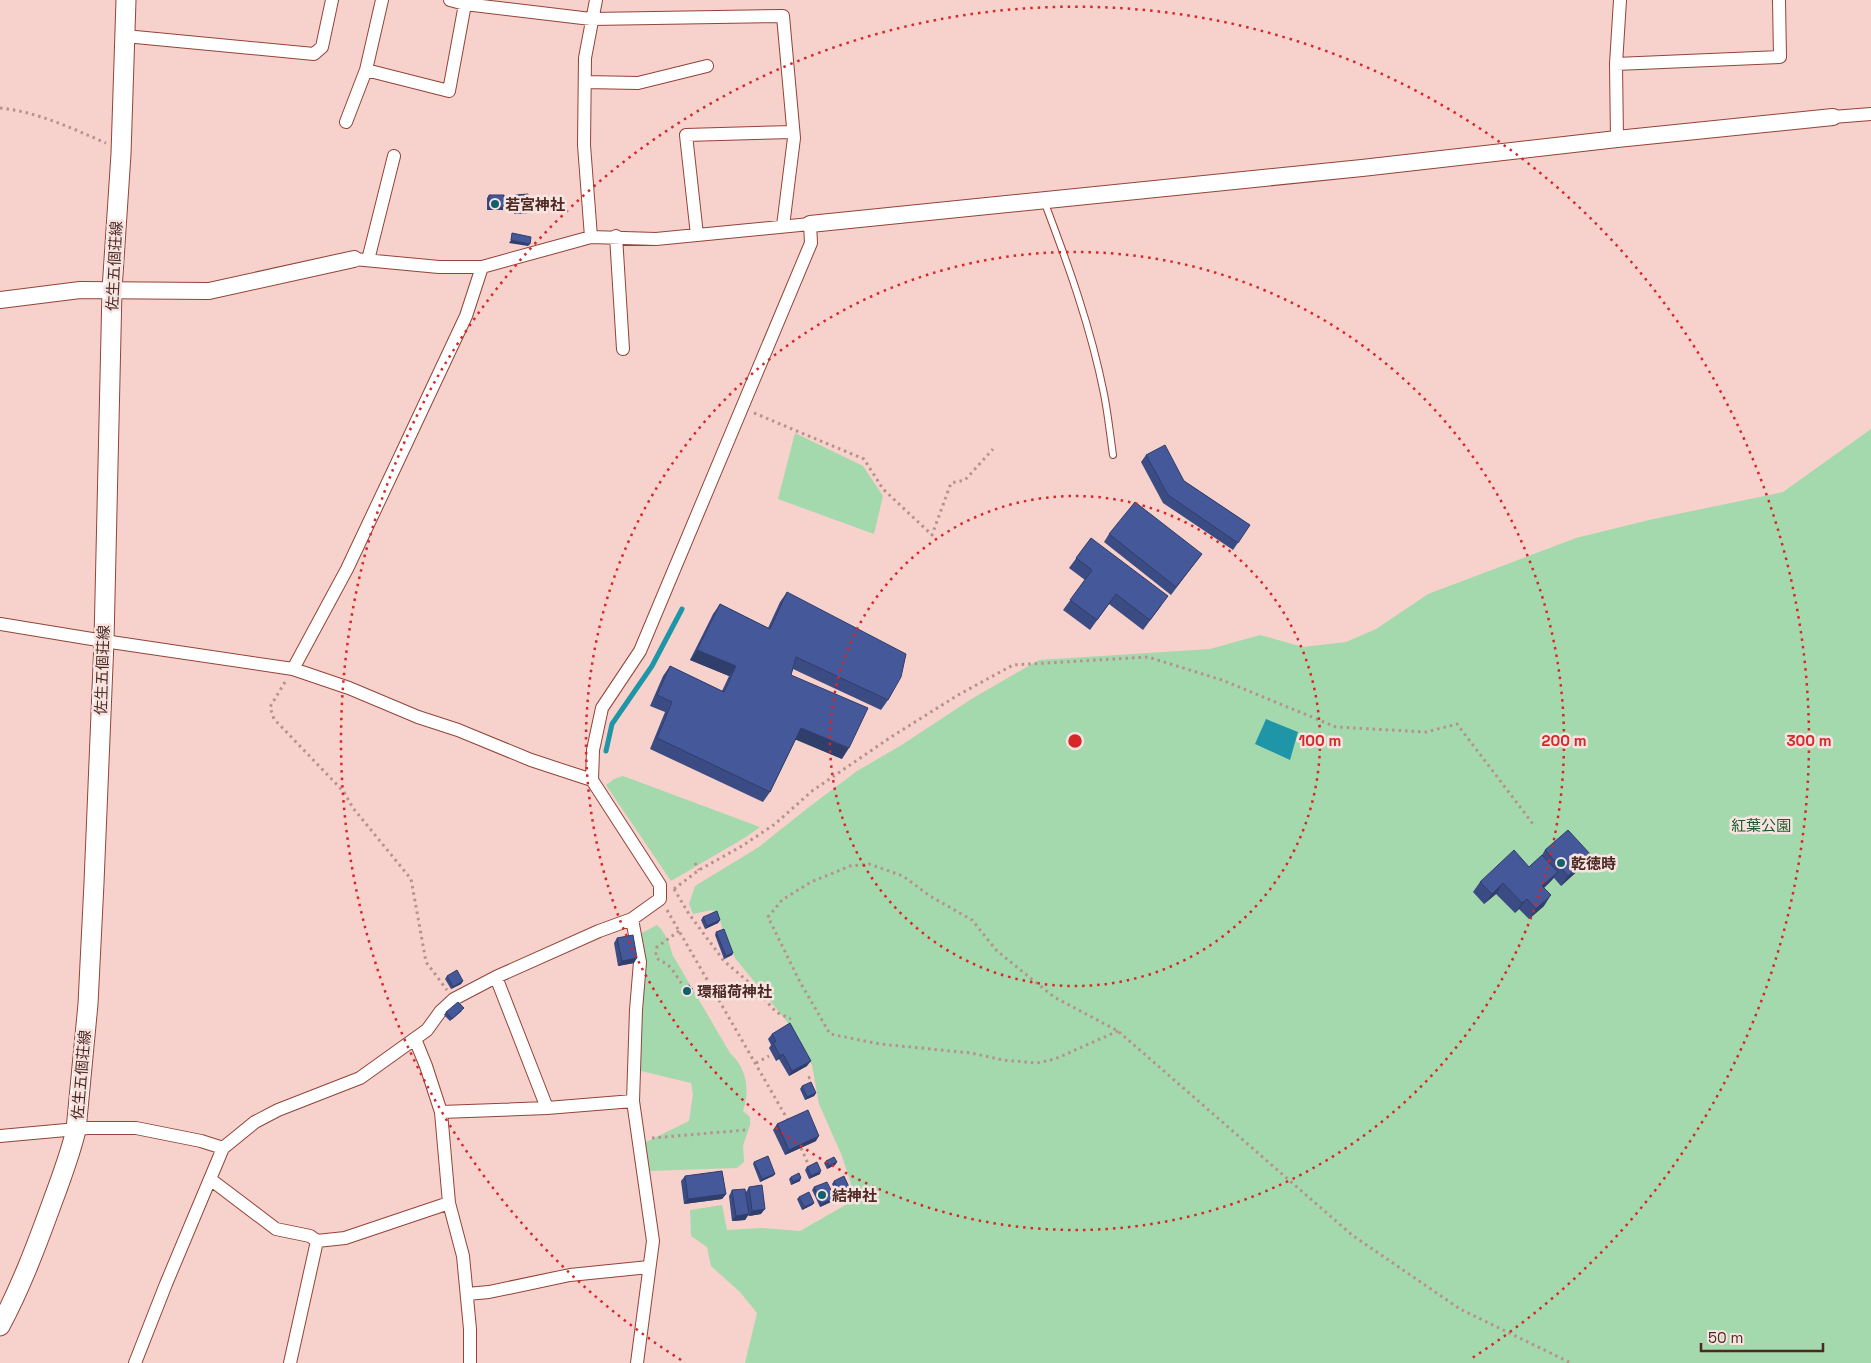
<svg xmlns="http://www.w3.org/2000/svg" width="1871" height="1363" font-family="'Space Grotesk','Noto Sans JP',sans-serif">
  <style>
    .green { fill: #a4d9ad }
    .water { fill: #1f96a7 }
    .lines { fill: none; stroke-linecap: round; stroke-linejoin: round }
    .stream { stroke: #1f96a7; stroke-width: 5 }
    .service-casing { stroke: #924439; stroke-width: 8 }
    .minor-casing { stroke: #924439; stroke-width: 14 }
    .tertiary-casing { stroke: #924439; stroke-width: 18 }
    .secondary-casing { stroke: #924439; stroke-width: 21 }
    .path { stroke: #b7928c; stroke-width: 3; stroke-dasharray: 2.5 4; stroke-linecap: butt }
    .service { stroke: #fff; stroke-width: 6 }
    .minor { stroke: #fff; stroke-width: 12 }
    .tertiary { stroke: #fff; stroke-width: 16 }
    .secondary { stroke: #fff; stroke-width: 19 }
    .wall { fill: #3b4c84 }
    .shaded-wall { fill: #303e6b }
    .building { fill: #455899; stroke: #303e6b }
    .ring { fill: none; stroke: #d62828; stroke-width: 2.5; stroke-dasharray: 2.5 5 }
    .poi-dot { fill: #13606b; stroke: #f7e4e0; stroke-width: 2 }
    .labels { text-anchor: middle; dominant-baseline: central; stroke-width: 5; stroke-linejoin: round; paint-order: stroke }
    .poi-label { font-size: 15px; font-weight: bold; fill: #4c2923; stroke: #f7e4e0; text-anchor: start }
    .street-label { font-size: 15px; fill: #4c2923; stroke: #f7e4e0 }
    .park-label { font-size: 15px; fill: #1c582d; stroke: #f7e4e0 }
    .centre { fill: #d62828; stroke: #f7e4e0; stroke-width: 2.5 }
    .ring-label { font-size: 15px; text-anchor: middle; font-weight: bold; fill: #d62828; stroke: #f7e4e0; stroke-width: 5; stroke-linejoin: round; paint-order: stroke }
  </style>
  <rect width="100%" height="100%" fill="#f7d1cb"/>
  <!-- green -->
  <path class="green" d="M 1871,429 L 1871,1363 L 745,1363 L 757,1313 L 740,1292 L 711,1266 L 707,1247 L 691,1236 L 690,1210 L 722,1205 L 727,1230 L 761,1228 L 800,1231 L 856,1199 L 842,1156 L 819,1104 L 812,1065 L 788,1023 L 735,958 L 722,927 L 719,917 L 712,910 L 693,914 L 689,904 L 695,886 L 759,847 L 809,807 L 857,771 L 900,746 L 973,698 L 1039,660 L 1210,649 L 1260,635 L 1303,647 L 1346,642 L 1376,629 L 1428,594 L 1576,538 L 1649,520 L 1783,492 Z
    M 795,433 L 863,466 L 883,496 L 874,534 L 778,499 Z
    M 623,776 L 760,827 L 746,837 L 671,881 L 606,785 L 614,779 Z
    M 657,925 C 664,931 671,945 672,954 L 730,1053 C 747,1068 750,1091 743,1111 L 750,1117 L 750,1125 L 743,1146 L 744,1162 L 737,1168 L 647,1171 L 642,1144 L 689,1121 L 693,1094 L 691,1083 L 641,1071 L 640,1010 L 646,962 L 640,934 Z"/>
  <!-- water -->
  <path class="water" d="M 1266,719 L 1298,732 L 1290,760 L 1255,744 Z"/>
  <g class="lines">
    <!-- stream -->
    <path class="stream" d="M 606,751 L 612,724 L 652,666 L 682,609"/>
    <!-- service casing -->
    <g class="service-casing">
      <path id="service" d="M 1044,201 C 1068,264 1091,328 1104,394 C 1108,414 1110,434 1113,455"/>
    </g>
    <!-- minor casing -->
    <g class="minor-casing">
      <path id="minor" d="M 450,0 L 465,4 L 591,19 L 783,16 L 794,138 L 783,226
        M 125,36 L 314,54 L 322,47 L 332,0
        M 1616,64 L 1780,57 L 1779,0
        M 366,70 L 382,0
        M 585,82 L 638,83 L 707,66
        M 1833,117 L 1871,114
        M 346,122 L 366,70 L 449,91 L 465,4
        M 1617,139 L 1616,64 L 1620,0
        M 697,235 L 686,135 L 793,132
        M 616,236 L 623,349
        M 591,237 L 584,145 L 585,58 L 596,0
        M 368,260 L 394,156
        M 0,624 L 104,641 L 293,669 L 349,688 L 418,717 L 458,730 L 531,760 L 592,780
        M 293,669 L 347,569 L 397,463 L 466,316 L 482,267
        M 632,919 L 640,962 L 636,1010 L 633,1101 L 653,1241 L 637,1363
        M 415,1039 L 426,1066 L 441,1112 L 449,1203 L 463,1256 L 470,1329 L 470,1363
        M 547,1108 L 633,1101
        M 441,1112 L 547,1108 L 496,977
        M 0,1136 L 88,1128 L 136,1128 L 201,1141 L 223,1148
        M 210,1179 L 276,1229 L 310,1236 L 317,1241 L 290,1363
        M 317,1241 L 345,1238 L 449,1203
        M 467,1294 L 489,1292 L 570,1275 L 649,1267
        M 135,1363 L 166,1284 L 223,1148 L 255,1122 L 278,1110 L 360,1078 L 427,1030 L 440,1012 L 454,999 L 496,977 L 599,931 L 632,919 L 660,899 L 660,885 L 592,780 L 593,750 L 602,708 L 640,651 L 811,243 L 810,224 L 656,239 L 591,237 L 482,267 L 439,267 L 354,259"/>
    </g>
    <!-- tertiary casing -->
    <g class="tertiary-casing">
      <path id="tertiary" d="M 810,224 L 1362,168 L 1617,139 L 1833,117
        M 0,300 L 80,290 L 209,291 L 354,259"/>
    </g>
    <!-- secondary casing -->
    <g class="secondary-casing">
      <path id="secondary" d="M 0,1326 C 21,1287 37,1244 52,1203 C 61,1179 70,1155 76,1130 L 88,1004 L 94,883 L 104,641 L 112,290 L 121,154 L 126,0"/>
    </g>
    <!-- path -->
    <path class="path" d="M 0,108 C 38,112 71,128 106,143
      M 754,413 L 864,459 L 883,489 L 932,535 L 951,483 L 965,480 L 993,449
      M 285,682 L 270,707 L 274,719 L 344,792 L 353,808 L 411,879 L 426,962 L 447,990
      M 695,863 L 699,870
      M 674,889 L 699,870 L 742,846 L 775,824 L 812,791 L 891,737 L 958,695 L 1013,665 L 1148,657 L 1222,680 L 1336,727 L 1426,732 L 1457,724 L 1533,824
      M 674,889 L 689,914 L 724,961 L 752,985 L 776,1012 L 791,1019
      M 667,910 L 789,1122
      M 679,931 L 657,947 C 653,962 661,959 669,966 C 674,971 678,979 682,984
      M 1118,1031 L 1055,1059 L 1037,1063 L 1003,1060 L 971,1053 L 880,1044 L 830,1034 L 800,982 L 768,917 L 782,900 L 811,882 L 850,866 L 869,864 L 903,876 L 930,896 L 972,920 L 997,951 L 1054,997 L 1118,1031 L 1352,1235 L 1460,1309 L 1571,1363
      M 756,1063 L 769,1056
      M 808,1078 L 813,1076
      M 652,1138 L 746,1130
      M 801,1148 L 809,1166"/>
    <!-- service -->
    <use href="#service" class="service"/>
    <!-- minor -->
    <use href="#minor" class="minor"/>
    <!-- tertiary -->
    <use href="#tertiary" class="tertiary"/>
    <!-- secondary -->
    <use href="#secondary" class="secondary"/>
  </g>
  <!-- wall -->
  <path class="wall" d="M 489,195 L 503,210 L 487,210 L 487,198 Z
    M 515,195 L 528,213 L 514,214 L 513,198 Z
    M 1146,455 L 1250,525 L 1233,550 L 1163,503 L 1141,462 Z
    M 1109,534 L 1202,554 L 1171,595 L 1104,542 Z
    M 1091,538 L 1161,606 L 1143,630 L 1109,604 L 1090,630 L 1063,610 L 1085,580 L 1069,568 Z
    M 787,592 L 888,700 L 881,710 L 793,669 L 791,675 L 842,759 L 796,739 L 770,792 L 763,802 L 650,749 L 665,712 L 650,706 L 663,676 L 670,666 L 722,691 L 729,676 L 690,660 L 713,614 L 720,604 L 768,628 L 780,602 Z
    M 1545,850 L 1591,855 L 1584,865 L 1561,886 L 1554,878 L 1544,888 L 1544,906 L 1529,919 L 1519,909 L 1515,913 L 1496,894 L 1484,904 L 1473,892 L 1480,882 L 1529,867 L 1542,855 Z
    M 703,917 L 720,920 L 718,923 L 705,929 L 701,920 Z
    M 716,932 L 733,953 L 732,955 L 724,959 L 715,935 Z
    M 617,938 L 634,963 L 618,966 L 614,943 Z
    M 447,976 L 463,981 L 461,984 L 451,989 L 445,979 Z
    M 684,988 L 693,989 L 691,992 L 686,995 L 682,991 Z
    M 462,1011 L 450,1021 L 444,1015 L 446,1012 Z
    M 772,1034 L 807,1066 L 789,1076 L 779,1059 L 776,1061 L 769,1048 L 771,1045 L 768,1039 Z
    M 802,1086 L 816,1093 L 814,1096 L 805,1100 L 800,1089 Z
    M 777,1124 L 816,1141 L 785,1155 L 773,1130 Z
    M 826,1161 L 837,1162 L 835,1165 L 827,1169 L 824,1163 Z
    M 754,1162 L 775,1174 L 773,1176 L 760,1182 L 753,1164 Z
    M 807,1167 L 820,1174 L 809,1179 L 805,1170 Z
    M 685,1176 L 726,1194 L 722,1199 L 684,1204 L 681,1181 Z
    M 791,1177 L 800,1181 L 791,1185 L 789,1179 Z
    M 834,1181 L 847,1190 L 837,1194 L 832,1184 Z
    M 749,1187 L 761,1214 L 749,1216 L 748,1215 L 745,1220 L 732,1221 L 729,1196 L 732,1190 L 746,1192 Z
    M 814,1187 L 833,1201 L 820,1207 L 812,1190 Z
    M 799,1197 L 814,1203 L 812,1205 L 802,1210 L 797,1199 Z"/>
  <!-- shaded-wall -->
  <path class="shaded-wall" d="M 504,207 L 503,210 L 487,210 L 489,208 Z
    M 530,210 L 528,213 L 514,214 L 516,212 Z
    M 511,240 L 530,244 L 528,246 L 509,243 Z
    M 697,650 L 736,666 L 729,676 L 690,660 Z
    M 801,728 L 849,748 L 842,759 L 794,739 Z
    M 1591,855 L 1584,865 L 1561,886 L 1568,876 Z
    M 1558,872 L 1550,882 L 1535,896 L 1542,886 Z
    M 1503,883 L 1496,894 L 1484,904 L 1492,894 Z
    M 1551,895 L 1544,906 L 1529,919 L 1536,909 Z
    M 1527,899 L 1519,909 L 1515,913 L 1522,903 Z
    M 720,920 L 718,923 L 705,929 L 707,926 Z
    M 733,953 L 732,955 L 724,959 L 726,956 Z
    M 637,958 L 634,963 L 618,966 L 622,961 Z
    M 463,981 L 461,984 L 451,989 L 453,987 Z
    M 783,1054 L 779,1059 L 776,1061 L 780,1056 Z
    M 811,1061 L 807,1066 L 789,1076 L 792,1071 Z
    M 816,1093 L 814,1096 L 805,1100 L 807,1097 Z
    M 819,1136 L 816,1141 L 785,1155 L 789,1150 Z
    M 837,1162 L 835,1165 L 827,1169 L 829,1166 Z
    M 821,1171 L 820,1174 L 809,1179 L 811,1176 Z
    M 775,1174 L 773,1176 L 760,1182 L 762,1179 Z
    M 801,1178 L 800,1181 L 791,1185 L 793,1182 Z
    M 849,1187 L 847,1190 L 837,1194 L 839,1192 Z
    M 726,1194 L 722,1199 L 684,1204 L 688,1199 Z
    M 835,1198 L 833,1201 L 820,1207 L 821,1204 Z
    M 814,1203 L 812,1205 L 802,1210 L 804,1207 Z
    M 765,1209 L 761,1214 L 749,1216 L 752,1211 Z
    M 749,1214 L 745,1220 L 732,1221 L 736,1216 Z"/>
  <!-- building -->
  <path class="building" d="M 528,194 L 530,210 L 516,212 L 515,195 Z
    M 489,195 L 504,195 L 504,207 L 489,208 Z
    M 512,233 L 531,237 L 530,244 L 511,240 Z
    M 1165,445 L 1184,481 L 1250,525 L 1238,543 L 1168,495 L 1146,455 Z
    M 1135,502 L 1202,554 L 1176,587 L 1109,534 Z
    M 1091,538 L 1168,596 L 1150,620 L 1116,594 L 1097,620 L 1070,600 L 1092,570 L 1076,558 Z
    M 787,592 L 906,654 L 901,677 L 888,700 L 796,657 L 791,675 L 868,708 L 849,748 L 801,728 L 770,792 L 657,738 L 672,702 L 657,695 L 670,666 L 724,692 L 736,666 L 697,650 L 720,604 L 770,629 Z
    M 1568,830 L 1591,855 L 1568,876 L 1545,850 Z
    M 1514,850 L 1529,867 L 1542,855 L 1558,872 L 1542,886 L 1551,895 L 1536,909 L 1527,899 L 1522,903 L 1503,883 L 1492,894 L 1480,882 Z
    M 717,911 L 720,920 L 707,926 L 703,917 Z
    M 724,929 L 733,953 L 726,956 L 716,932 Z
    M 633,935 L 637,958 L 622,961 L 617,938 Z
    M 457,970 L 463,981 L 453,987 L 447,976 Z
    M 689,985 L 693,989 L 688,993 L 684,988 Z
    M 458,1002 L 464,1008 L 452,1019 L 446,1012 Z
    M 790,1023 L 811,1061 L 792,1071 L 783,1054 L 780,1056 L 773,1043 L 776,1041 L 772,1034 Z
    M 811,1082 L 816,1093 L 807,1097 L 802,1086 Z
    M 808,1110 L 819,1136 L 789,1150 L 777,1124 Z
    M 768,1156 L 775,1174 L 762,1179 L 754,1162 Z
    M 834,1157 L 837,1162 L 829,1166 L 826,1161 Z
    M 817,1162 L 821,1171 L 811,1176 L 807,1167 Z
    M 722,1171 L 726,1194 L 688,1199 L 685,1176 Z
    M 799,1173 L 801,1178 L 793,1182 L 791,1177 Z
    M 844,1176 L 849,1187 L 839,1192 L 834,1181 Z
    M 827,1182 L 835,1198 L 821,1204 L 814,1187 Z
    M 762,1185 L 765,1209 L 752,1211 L 749,1187 Z
    M 745,1189 L 749,1214 L 736,1216 L 732,1190 Z
    M 809,1192 L 814,1203 L 804,1207 L 799,1197 Z"/>
  <!-- distance rings -->
  <g class="ring">
    <circle cx="1075" cy="741" r="245"/>
    <circle cx="1075" cy="741" r="489"/>
    <path d="M681 1360A734 734 0 1 1 1469 1360"/>
  </g>
  <!-- markers -->
  <g class="poi-dot">
    <circle cx="495" cy="204" r="5"/>
    <circle cx="1561" cy="863" r="5"/>
    <circle cx="687" cy="991" r="5"/>
    <circle cx="822" cy="1195" r="5"/>
  </g>
  <g class="labels">
    <!-- poi labels -->
    <g class="poi-label">
      <text x="505" y="204">若宮神社</text>
      <text x="1571" y="863">乾徳時</text>
      <text x="697" y="991">環稲荷神社</text>
      <text x="832" y="1195">結神社</text>
    </g>
    <!-- street labels -->
    <g class="street-label">
      <text transform="translate(114 266) rotate(-87)">佐生五個荘線</text>
      <text transform="translate(102 670) rotate(-88)">佐生五個荘線</text>
      <text transform="translate(81 1075) rotate(-85)">佐生五個荘線</text>
    </g>
    <!-- park labels -->
    <g class="park-label">
      <text x="1761" y="825">紅葉公園</text>
    </g>
  </g>
  <circle cx="1075" cy="741" r="8" class="centre"/>
  <g class="ring-label">
    <text x="1320" y="746">100 m</text>
    <text x="1564" y="746">200 m</text>
    <text x="1809" y="746">300 m</text>
  </g>
  <!-- scale -->
  <path d="M1701 1343v8h122v-8" fill="none" stroke="#4c2923" stroke-width="2.5"/>
  <text x="1708" y="1343" font-size="15" fill="#4c2923" stroke="#f7e4e0" stroke-width="4" paint-order="stroke">50 m</text>
</svg>
